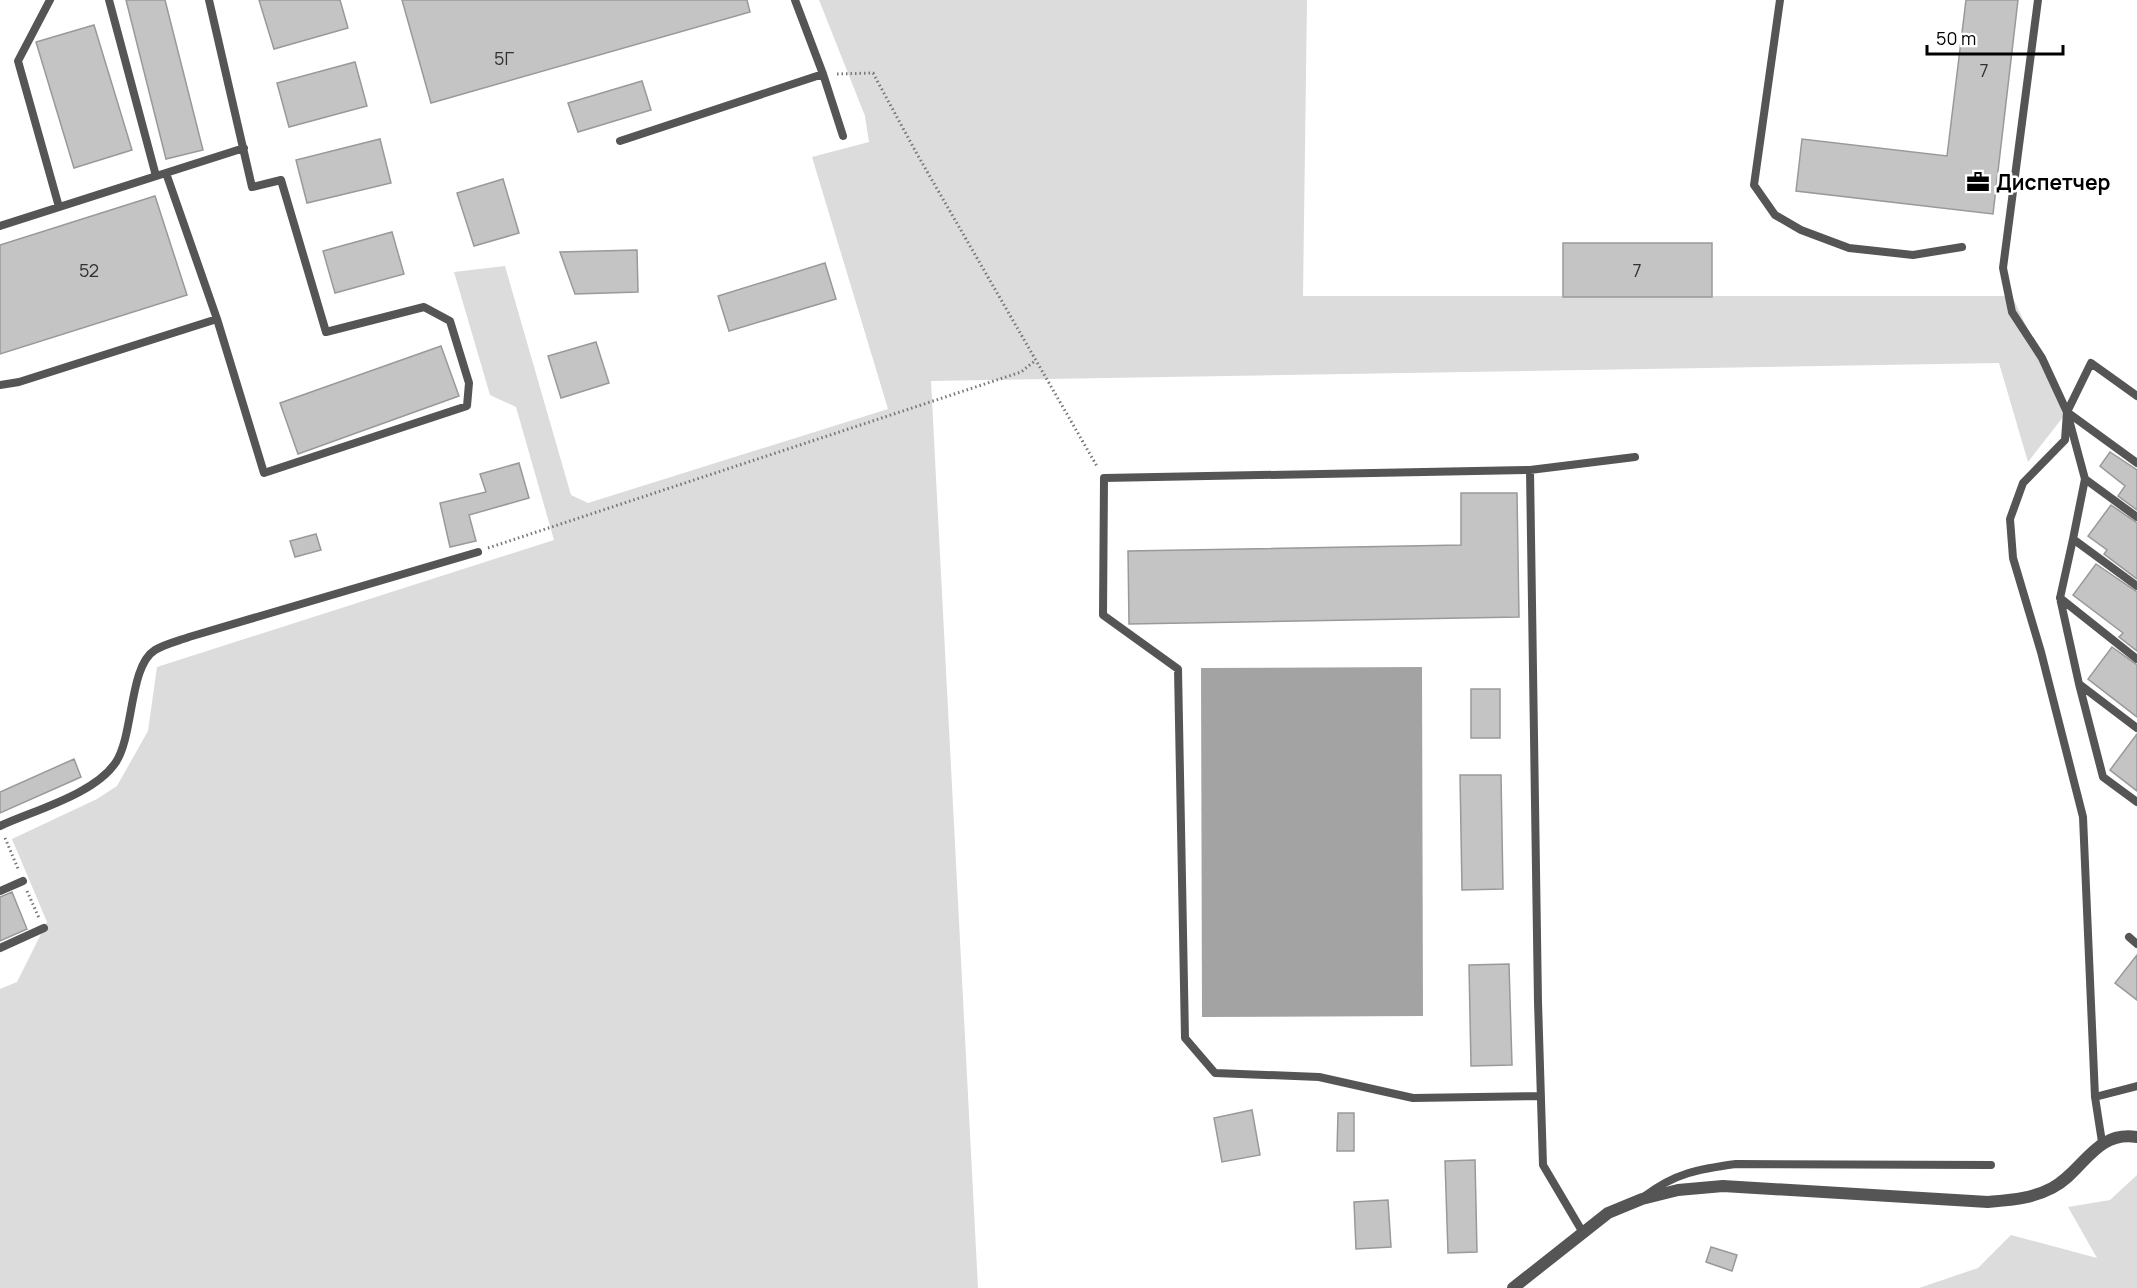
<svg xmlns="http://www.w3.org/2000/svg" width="2137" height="1288" font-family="Manrope,sans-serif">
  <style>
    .green { fill: #dcdcdc }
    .water { fill: #a3a3a3 }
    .building { fill: #c4c4c4; stroke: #999; stroke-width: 1.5 }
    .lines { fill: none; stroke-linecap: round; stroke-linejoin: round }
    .path { stroke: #777; stroke-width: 3; stroke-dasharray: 1.5 3; stroke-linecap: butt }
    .service { stroke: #555; stroke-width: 8 }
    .tertiary { stroke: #555; stroke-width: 12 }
    .labels { text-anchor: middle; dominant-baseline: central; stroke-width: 5; stroke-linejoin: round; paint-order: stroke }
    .number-label { font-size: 18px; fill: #313131 }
    .poi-label { font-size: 21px; font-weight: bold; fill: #000; stroke: #fff; text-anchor: start }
  </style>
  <rect width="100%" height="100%" fill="#fff"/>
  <!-- green -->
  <path class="green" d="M 819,0 L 1307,0 L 1303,296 L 2012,296 L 2067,412 L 2028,462 L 1999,363 L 931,381 L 978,1288 L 0,1288 L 0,989 L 17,982 L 47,922 L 12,839 L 97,799 L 117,786 L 148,731 L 157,667 L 554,540 L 516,407 L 490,395 L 454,272 L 505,266 L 571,495 L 588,503 L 888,409 L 812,157 L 869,142 L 865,116 Z
    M 2137,1175 L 2137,1288 L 1919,1288 L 1978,1268 L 2011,1235 L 2097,1258 L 2068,1207 L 2110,1200 Z"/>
  <!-- water -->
  <path class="water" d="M 1422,667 L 1423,1016 L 1202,1017 L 1201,668 Z"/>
  <!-- building -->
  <path class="building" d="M 126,0 L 165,0 L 203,150 L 166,159 Z
    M 259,0 L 340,0 L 348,28 L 274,49 Z
    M 402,0 L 747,0 L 750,12 L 431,103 Z
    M 1966,0 L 2018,0 L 1993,214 L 1796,191 L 1802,139 L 1947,156 Z
    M 94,25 L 132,150 L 74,168 L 36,42 Z
    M 355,62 L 367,106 L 289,127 L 277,83 Z
    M 642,81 L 651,110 L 578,132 L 568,103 Z
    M 380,139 L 391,183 L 307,203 L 296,160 Z
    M 503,179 L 519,233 L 474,246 L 457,193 Z
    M 155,196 L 187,295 L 0,354 L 0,245 Z
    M 392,232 L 404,274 L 335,293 L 323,251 Z
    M 1563,243 L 1712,243 L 1712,297 L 1563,297 Z
    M 637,250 L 638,292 L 575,294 L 560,252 Z
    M 825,263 L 836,299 L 729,331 L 718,296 Z
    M 596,342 L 609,383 L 561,398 L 548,356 Z
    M 441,346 L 459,396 L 298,454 L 280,403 Z
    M 2110,452 L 2137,470 L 2137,510 L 2118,496 L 2125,486 L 2100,466 Z
    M 519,463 L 529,498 L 469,515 L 476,541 L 450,547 L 440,503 L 486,492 L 480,474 Z
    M 1461,493 L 1517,493 L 1519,617 L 1129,624 L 1128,551 L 1461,545 Z
    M 2111,505 L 2137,523 L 2137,579 L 2104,554 L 2107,550 L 2088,536 Z
    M 316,534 L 321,550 L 295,557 L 290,541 Z
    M 2096,564 L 2137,592 L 2137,651 L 2119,637 L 2123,633 L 2073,595 Z
    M 2112,647 L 2137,665 L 2137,717 L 2088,679 Z
    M 1471,689 L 1500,689 L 1500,738 L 1471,738 Z
    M 2137,734 L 2137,791 L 2110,770 Z
    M 74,759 L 81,777 L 0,813 L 0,792 Z
    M 1460,775 L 1501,775 L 1503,889 L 1462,890 Z
    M 12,892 L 27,929 L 0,941 L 0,897 Z
    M 2137,955 L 2137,1000 L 2115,983 Z
    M 1509,964 L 1512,1065 L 1471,1066 L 1469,965 Z
    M 1252,1110 L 1260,1155 L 1222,1162 L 1214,1118 Z
    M 1338,1113 L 1354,1113 L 1354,1151 L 1337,1151 Z
    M 1475,1160 L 1477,1252 L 1448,1253 L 1445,1161 Z
    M 1388,1200 L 1391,1247 L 1356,1249 L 1354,1202 Z
    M 1711,1247 L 1737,1255 L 1732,1271 L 1706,1262 Z"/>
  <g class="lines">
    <!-- path -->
    <path class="path" d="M 837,74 L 873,73 L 917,154 L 1098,468
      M 488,548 L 1021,372 L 1036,360
      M 5,838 L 19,871
      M 27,891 L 39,918"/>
    <!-- service -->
    <path class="service" d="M 50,0 L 18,61 L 59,207
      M 109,0 L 156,176
      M 1780,0 L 1754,185 L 1775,215 L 1801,230 L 1849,248 L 1913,255 L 1962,247
      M 2038,0 L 2003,268 L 2012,312 L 2042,358 L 2067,412 L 2085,479 L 2073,539 L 2137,586
      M 823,74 L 843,136
      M 620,141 L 823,74 L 795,0
      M 166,173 L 217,319 L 264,473 L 467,406 L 469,383 L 450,321 L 424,307 L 326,332 L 281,180 L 252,187 L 209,0
      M 0,226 L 244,148
      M 0,385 L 19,382 L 217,319
      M 2067,412 L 2137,463
      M 1530,470 L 1538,1002 L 1543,1165 L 1582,1231
      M 2085,479 L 2137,517
      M 2073,539 L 2060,598 L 2137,659
      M 2060,598 L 2079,684 L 2137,728
      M 2079,684 L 2103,777 L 2137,802
      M 0,826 C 35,810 95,794 116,762 C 134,734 129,666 155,650 C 165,644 178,641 189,637 L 478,552
      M 0,891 L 23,881
      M 2129,937 L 2137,944
      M 0,948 L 44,928
      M 1541,1096 L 1413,1098 L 1319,1077 L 1215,1073 L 1185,1038 L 1178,669 L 1103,615 L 1104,478 L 1530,470 L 1635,457
      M 2095,1097 L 2083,817 L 2041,652 L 2013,558 L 2010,519 L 2023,483 L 2065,440 L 2067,412 L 2091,363 L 2137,396
      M 2102,1142 L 2095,1097 L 2137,1086
      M 1645,1196 C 1675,1173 1699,1169 1736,1164 L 1991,1165"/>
    <!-- tertiary -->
    <path class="tertiary" d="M 1513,1288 L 1608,1213 L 1642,1199 L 1678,1190 L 1723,1186 L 1988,1202 C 2011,1200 2031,1199 2052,1188 C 2083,1172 2095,1130 2137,1137"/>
  </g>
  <!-- icons -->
  <defs>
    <g id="office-bare" transform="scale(1.8)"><path d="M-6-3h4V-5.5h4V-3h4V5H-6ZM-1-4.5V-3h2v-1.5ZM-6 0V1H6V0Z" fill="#000" stroke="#fff" stroke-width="2.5" paint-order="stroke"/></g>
  </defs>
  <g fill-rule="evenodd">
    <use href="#office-bare" x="1978" y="182"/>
  </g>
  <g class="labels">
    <!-- number labels -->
    <g class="number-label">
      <text x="504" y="58">5Г</text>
      <text x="1984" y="70">7</text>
      <text x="89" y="270">52</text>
      <text x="1637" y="270">7</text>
    </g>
    <!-- poi labels -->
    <g class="poi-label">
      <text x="1996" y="182">Диспетчер</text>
    </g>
  </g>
  <!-- scale -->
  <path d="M1927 45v9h136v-9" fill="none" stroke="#000000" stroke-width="3"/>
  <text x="1936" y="45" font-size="18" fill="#000000" stroke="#ffffff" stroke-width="4.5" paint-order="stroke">50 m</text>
</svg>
